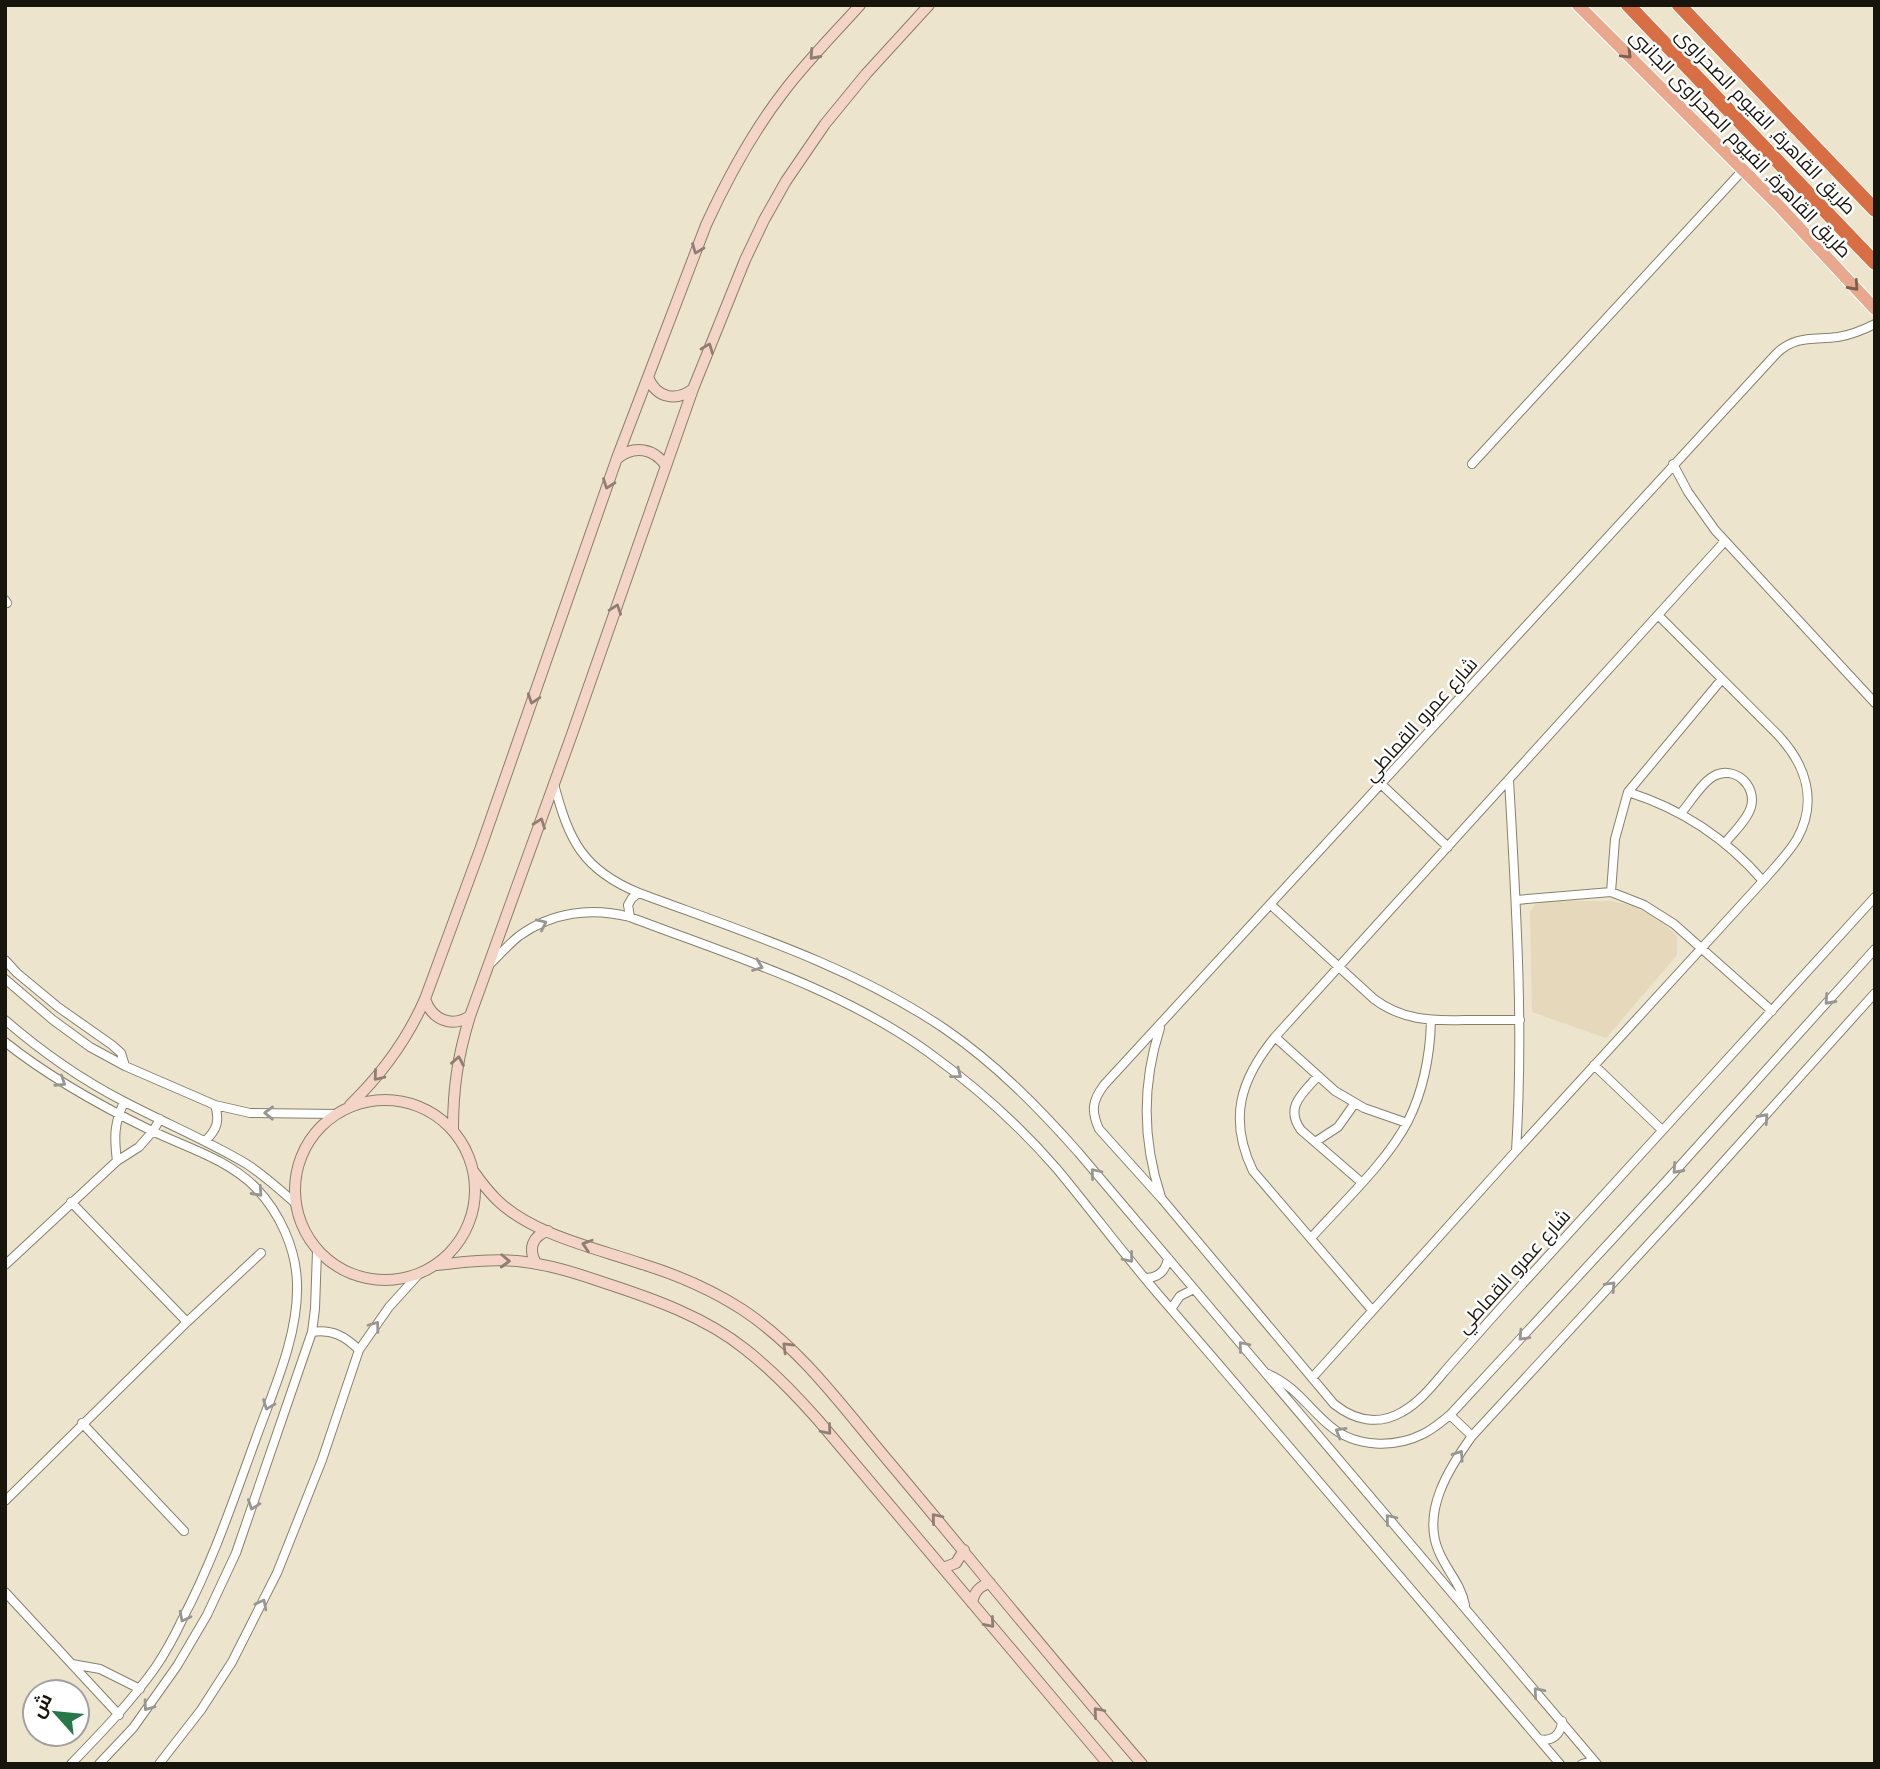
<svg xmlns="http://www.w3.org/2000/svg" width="1880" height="1769" font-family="Quicksand,Cairo,sans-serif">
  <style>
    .built { fill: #e5d8bb }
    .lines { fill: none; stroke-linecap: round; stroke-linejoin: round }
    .street-casing { stroke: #88806b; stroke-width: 10 }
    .secondary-casing { stroke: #88806b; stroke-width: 12 }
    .primary-casing { stroke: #fff; stroke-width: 14 }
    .highway-casing { stroke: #fff; stroke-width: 16 }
    .street { stroke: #fff; stroke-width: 8 }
    .secondary { stroke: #f3d4c7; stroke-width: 10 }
    .primary { stroke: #e8a88e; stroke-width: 12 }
    .highway { stroke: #d86e43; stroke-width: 14 }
    .oneway { stroke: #805e4e }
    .oneway2 { stroke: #907e73 }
    .oneway3 { stroke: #979692 }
    .labels { text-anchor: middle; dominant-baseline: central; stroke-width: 5; stroke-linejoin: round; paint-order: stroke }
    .street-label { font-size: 19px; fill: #18150d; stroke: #fff }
  </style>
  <rect width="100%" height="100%" fill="#ede4cd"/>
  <!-- built -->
  <path class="built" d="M 1545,901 L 1610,901 L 1630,905 L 1647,913 L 1663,923 L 1677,936 L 1677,955 L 1606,1038 L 1532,1012 L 1530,912 L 1535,905 Z"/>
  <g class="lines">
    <!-- street casing -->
    <g class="street-casing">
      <path id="street" d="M 1875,324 C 1863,330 1851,335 1838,337 C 1814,340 1795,335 1776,354 L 1104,1085 C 1092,1101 1091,1111 1099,1129 L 1162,1199 L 1334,1404 C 1354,1420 1378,1426 1402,1412 C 1422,1401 1436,1381 1451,1364 C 1477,1335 1502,1306 1529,1277 C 1644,1150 1760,1024 1875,897
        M 1472,464 L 1743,170
        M 1673,464 L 1688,492 L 1715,530 L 1875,703
        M 5,600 L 7,603
        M 1509,780 C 1516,903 1524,1027 1516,1151
        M 554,784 C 569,841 583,870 639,893 C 744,932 852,966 945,1029 C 996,1064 1038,1107 1078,1152 L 1597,1764
        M 1381,784 L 1448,847
        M 1628,792 C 1682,809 1726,838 1763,881
        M 1681,813 C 1691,802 1701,783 1714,776 C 1734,765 1757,785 1751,807 C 1747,820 1734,832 1725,843
        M 1611,892 L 1615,839 L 1628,792 L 1722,679
        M 1516,900 L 1611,892 L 1644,905 L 1674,924 L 1772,1011
        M 1271,905 L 1374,999 C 1402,1020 1430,1021 1464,1020 C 1483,1020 1502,1020 1520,1020
        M 630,917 L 628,905 L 632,898 L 639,893
        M 5,960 L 17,973 L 58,1007 L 112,1045 L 121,1053 L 125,1066
        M 491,963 C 500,954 509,944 519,936 C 552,912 591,907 630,917 C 732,956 839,988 928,1052 C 975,1086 1019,1125 1057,1169 C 1091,1210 1123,1253 1158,1294 C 1293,1450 1427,1607 1560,1764
        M 5,979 L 53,1020 L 90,1047 L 125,1066 L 215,1105 L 250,1113 L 337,1114
        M 5,1020 C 42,1052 82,1080 125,1102 C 165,1123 206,1140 245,1163 C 263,1174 279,1189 295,1203
        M 1160,1028 C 1142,1084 1142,1140 1161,1197
        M 1275,1037 L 1335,1091 L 1364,1108 L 1407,1123
        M 5,1042 C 50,1078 99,1105 150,1130 C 185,1147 228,1159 256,1188 C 280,1213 296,1249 297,1283 C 299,1336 272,1393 255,1441 C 233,1501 213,1561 183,1618 C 175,1635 166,1652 155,1668 C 130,1703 101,1733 71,1764
        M 1594,1065 L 1662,1130
        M 1318,1076 C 1303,1093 1284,1107 1301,1130 L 1361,1182
        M 205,1141 C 217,1130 220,1121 215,1105
        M 1315,1142 L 1338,1127 L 1355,1103
        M 117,1161 C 114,1137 114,1124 124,1102
        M 71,1202 L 187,1322
        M 1311,1238 C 1342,1203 1387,1162 1408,1121 C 1424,1089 1430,1056 1431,1021
        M 5,1265 L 117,1161 L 139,1147 L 153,1131 L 160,1119
        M 1145,1278 C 1158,1278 1166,1271 1168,1258
        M 1171,1309 L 1180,1296 L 1194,1289
        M 1372,1310 L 1253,1171 C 1228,1119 1240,1080 1275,1037 L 1725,541
        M 312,1332 C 332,1329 345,1336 359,1350
        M 1268,1374 C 1297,1387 1307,1407 1330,1426 C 1356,1448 1395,1448 1423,1434 C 1433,1429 1441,1422 1450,1415 L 1669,1178 L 1875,949
        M 1312,1378 L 1516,1151 L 1763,881 C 1774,868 1788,854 1797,839 C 1818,801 1806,765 1778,735 L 1658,615
        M 1450,1415 L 1472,1436
        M 82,1423 L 184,1531
        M 5,1501 L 187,1322 L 261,1253
        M 5,1592 L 119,1715
        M 1465,1605 C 1461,1584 1447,1571 1439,1552 C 1421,1512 1449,1468 1472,1436 L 1692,1197 L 1875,993
        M 72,1664 L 100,1669 L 140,1689
        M 1539,1739 C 1552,1742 1561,1735 1562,1721
        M 99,1764 L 133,1728 L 177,1666 L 207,1615 L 236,1553 L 312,1332 L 315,1309 L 317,1251
        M 159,1764 L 201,1710 L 232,1662 L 277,1573 L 322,1460 L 359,1350 L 389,1307 L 418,1275
        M 1582,1764 L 1589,1762 L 1596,1763"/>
    </g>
    <!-- secondary casing -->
    <g class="secondary-casing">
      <path id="secondary" d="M 648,377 C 656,398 676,402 693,389
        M 618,458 C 634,445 654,448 666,466
        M 425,999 C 432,1020 452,1028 470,1016
        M295 1190a90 90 0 1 1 180 0a90 90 0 1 1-180 0Z
        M 350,1105 C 382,1074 407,1040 425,999 L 481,847 L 617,458 L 706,225 C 728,177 753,131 785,90 C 808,60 835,33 860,5
        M 453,1129 C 453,1088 458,1055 470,1016 L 571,737 L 693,389 L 745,260 L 764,220 L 786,181 L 825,124 L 866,74 L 929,5
        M 474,1172 C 481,1182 489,1192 497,1200 C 533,1235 596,1248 642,1264 C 678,1275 712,1290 743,1310 C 802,1349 845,1410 890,1463 C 974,1563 1056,1665 1142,1764
        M 536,1263 C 528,1249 532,1236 548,1231
        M 437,1265 C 464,1262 490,1259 517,1261 C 548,1264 576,1273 605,1283 C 654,1299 705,1317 745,1349 C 772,1370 796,1395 818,1420 L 1108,1764
        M 943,1568 L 956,1563 L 964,1550
        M 972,1603 C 974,1592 979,1586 990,1583"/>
    </g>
    <!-- primary casing -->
    <g class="primary-casing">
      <path id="primary" d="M 1578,5 L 1779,206 L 1875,309"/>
    </g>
    <!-- highway casing -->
    <g class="highway-casing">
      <path id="highway" d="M 1628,5 L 1875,263
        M 1679,5 L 1875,210"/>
    </g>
    <!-- street -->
    <use href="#street" class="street"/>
    <!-- secondary -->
    <use href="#secondary" class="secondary"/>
    <!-- primary -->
    <use href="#primary" class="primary"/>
    <!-- highway -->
    <use href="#highway" class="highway"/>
  </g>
  <!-- one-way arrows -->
  <defs><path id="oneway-chevron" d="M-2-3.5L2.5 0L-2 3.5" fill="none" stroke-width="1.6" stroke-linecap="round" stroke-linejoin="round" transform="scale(1.75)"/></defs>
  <g class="oneway">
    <use href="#oneway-chevron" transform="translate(1627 54) rotate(45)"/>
    <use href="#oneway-chevron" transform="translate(1854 286) rotate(48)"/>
  </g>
  <g class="oneway2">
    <use href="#oneway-chevron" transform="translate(814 55) rotate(132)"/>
    <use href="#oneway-chevron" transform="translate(697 249) rotate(111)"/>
    <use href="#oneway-chevron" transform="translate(708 348) rotate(-69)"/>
    <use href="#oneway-chevron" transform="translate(608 484) rotate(110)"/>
    <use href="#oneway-chevron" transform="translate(616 609) rotate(-71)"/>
    <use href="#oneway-chevron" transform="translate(533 699) rotate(108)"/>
    <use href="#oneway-chevron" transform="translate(540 823) rotate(-70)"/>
    <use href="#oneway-chevron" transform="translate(458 1061) rotate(-80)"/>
    <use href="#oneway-chevron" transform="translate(378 1076) rotate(130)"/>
    <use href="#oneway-chevron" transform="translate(587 1245) rotate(-162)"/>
    <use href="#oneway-chevron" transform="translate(505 1261) rotate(2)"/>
    <use href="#oneway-chevron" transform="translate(787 1347) rotate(-135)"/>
    <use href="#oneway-chevron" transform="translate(827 1430) rotate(50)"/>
    <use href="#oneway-chevron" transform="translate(936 1518) rotate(-130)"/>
    <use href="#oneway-chevron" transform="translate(990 1623) rotate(49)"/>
    <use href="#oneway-chevron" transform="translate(1098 1712) rotate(-130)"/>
  </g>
  <g class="oneway3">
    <use href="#oneway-chevron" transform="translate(542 924) rotate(-25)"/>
    <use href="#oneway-chevron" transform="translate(758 966) rotate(21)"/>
    <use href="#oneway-chevron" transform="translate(1829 1000) rotate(132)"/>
    <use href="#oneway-chevron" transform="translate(957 1074) rotate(38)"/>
    <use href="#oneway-chevron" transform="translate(61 1082) rotate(33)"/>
    <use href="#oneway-chevron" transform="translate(269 1113) rotate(-179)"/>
    <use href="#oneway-chevron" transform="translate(1764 1118) rotate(-48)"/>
    <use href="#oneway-chevron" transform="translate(1677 1169) rotate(132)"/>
    <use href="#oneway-chevron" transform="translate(1095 1173) rotate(-130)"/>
    <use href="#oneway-chevron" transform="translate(258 1192) rotate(48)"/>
    <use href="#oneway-chevron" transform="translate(1129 1258) rotate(51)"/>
    <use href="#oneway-chevron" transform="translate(1611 1286) rotate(-47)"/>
    <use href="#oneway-chevron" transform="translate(375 1326) rotate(-54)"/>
    <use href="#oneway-chevron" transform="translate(1523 1336) rotate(133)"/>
    <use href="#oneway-chevron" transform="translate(1243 1346) rotate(-130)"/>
    <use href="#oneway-chevron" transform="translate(268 1405) rotate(111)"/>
    <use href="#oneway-chevron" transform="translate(1340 1432) rotate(-150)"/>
    <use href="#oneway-chevron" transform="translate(1459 1455) rotate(-56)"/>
    <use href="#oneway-chevron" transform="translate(253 1505) rotate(109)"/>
    <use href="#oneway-chevron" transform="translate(1390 1519) rotate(-130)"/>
    <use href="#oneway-chevron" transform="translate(262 1604) rotate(-63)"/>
    <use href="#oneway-chevron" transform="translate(184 1617) rotate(117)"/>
    <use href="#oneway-chevron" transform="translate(1538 1692) rotate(-131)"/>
    <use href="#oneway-chevron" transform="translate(148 1706) rotate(126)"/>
  </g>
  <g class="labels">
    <!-- street labels -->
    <g class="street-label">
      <text transform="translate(1766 121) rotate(46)">طريق القاهرة, الفيوم الصحراوى</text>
      <text transform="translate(1741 143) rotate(46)">طريق القاهرة, الفيوم الصحراوى الجانبى</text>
      <text transform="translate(1420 719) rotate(-48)">شارع عمرو القماطي</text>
      <text transform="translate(1513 1271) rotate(-48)">شارع عمرو القماطي</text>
    </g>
  </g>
  <!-- border -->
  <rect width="1880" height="1769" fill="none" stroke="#18150d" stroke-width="14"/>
  <!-- north arrow -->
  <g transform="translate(56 1713) rotate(297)"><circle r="33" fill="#ffffff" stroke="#a3a19e" stroke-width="2"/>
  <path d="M0-5L12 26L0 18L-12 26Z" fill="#277748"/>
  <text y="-10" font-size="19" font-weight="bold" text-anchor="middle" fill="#18150d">ش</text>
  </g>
</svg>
